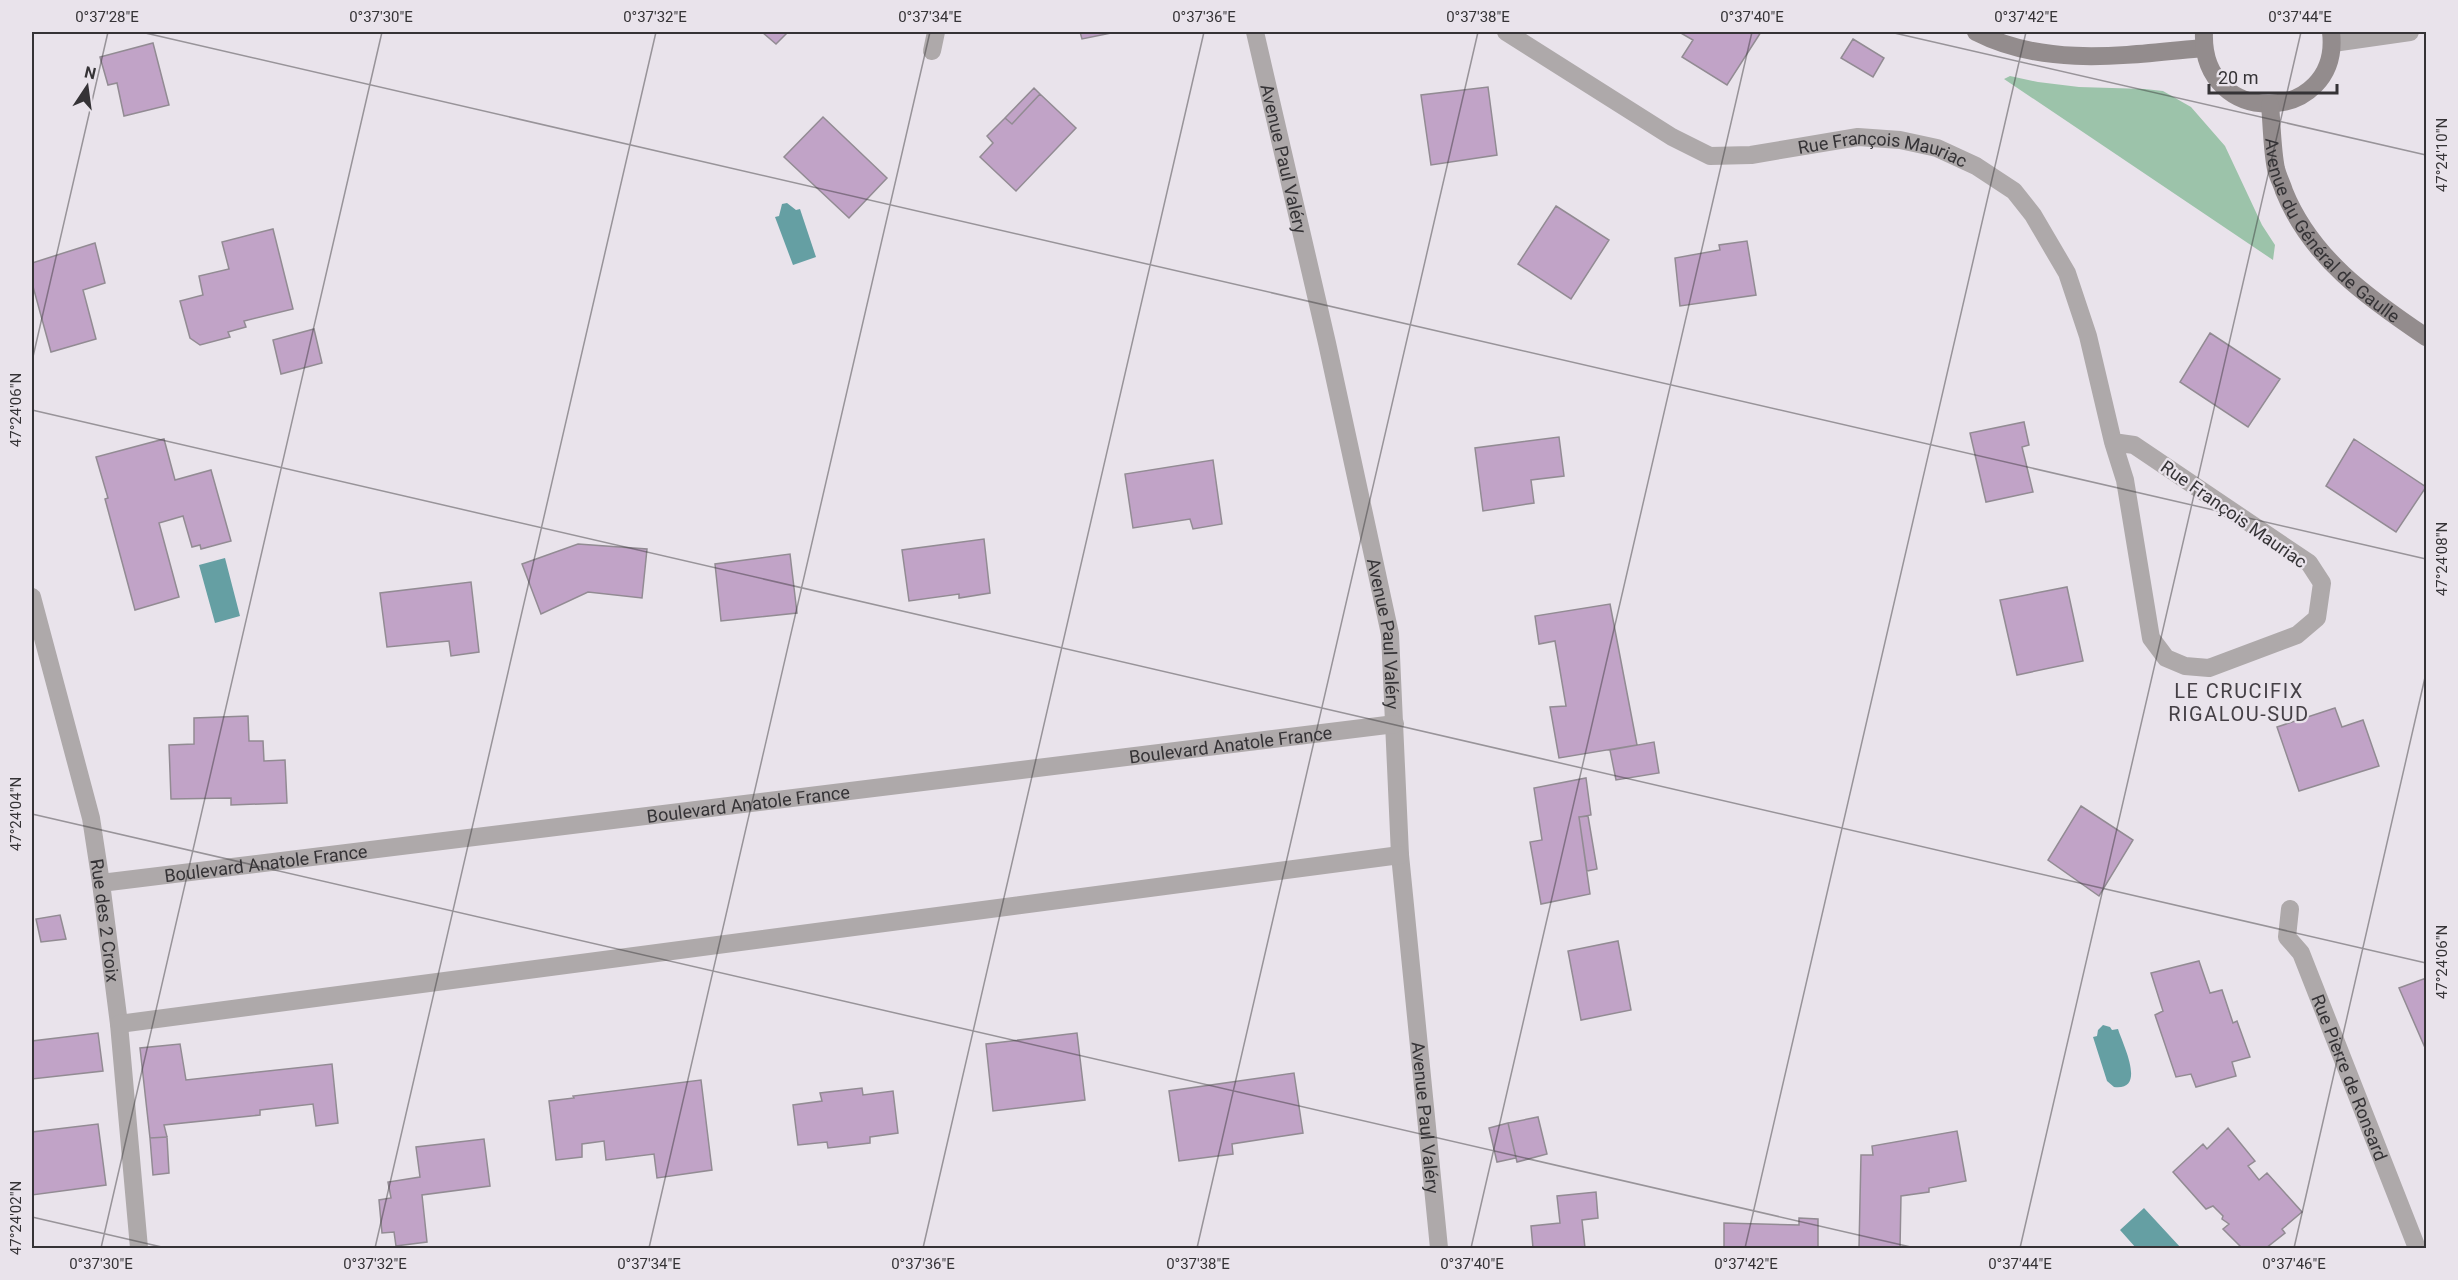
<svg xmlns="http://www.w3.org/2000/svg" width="2458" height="1280" font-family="Roboto,sans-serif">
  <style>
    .green { fill: #9cc3aa }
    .water { fill: #659fa3 }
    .building { fill: #c1a3c7; stroke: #928b93; stroke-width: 1.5 }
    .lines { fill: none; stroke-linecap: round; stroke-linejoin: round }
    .street { stroke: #aea9aa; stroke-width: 18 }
    .secondary { stroke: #938c8d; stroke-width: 18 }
    .ticks { fill: none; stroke: #353336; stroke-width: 1.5; stroke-opacity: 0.45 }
    .labels { text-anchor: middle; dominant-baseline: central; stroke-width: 4.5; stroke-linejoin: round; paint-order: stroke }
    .street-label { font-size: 18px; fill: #353336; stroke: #e9e3eb }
    .neighbourhood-label { font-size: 20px; letter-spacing: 1.5px; fill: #454046; stroke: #e9e3eb }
    .neatline { fill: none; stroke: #353336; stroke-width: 2 }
    .ticks-label { font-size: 15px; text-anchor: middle; fill: #353336 }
  </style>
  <rect width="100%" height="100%" fill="#e9e3eb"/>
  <!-- green -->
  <path class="green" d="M 2010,76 L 2038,82 L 2079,87 L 2145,89 L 2163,91 L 2191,107 L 2225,146 L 2262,225 L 2275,245 L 2273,260 L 2004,79 Z"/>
  <!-- water -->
  <path class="water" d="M 787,203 L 796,210 L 800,209 L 816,257 L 793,265 L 775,217 L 779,216 L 782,204 Z
    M 225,558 L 240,616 L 215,623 L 199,565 Z
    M 2103,1025 L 2110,1027 L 2112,1030 L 2118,1029 C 2123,1045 2147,1091 2114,1087 L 2107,1081 L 2093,1037 L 2097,1036 L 2098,1030 Z
    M 2144,1208 L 2181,1248 L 2136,1248 L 2120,1230 Z"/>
  <!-- building -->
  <path class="building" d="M 762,32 L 788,32 L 776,44 Z
    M 1080,32 L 1116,32 L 1082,39 Z
    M 1679,32 L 1761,32 L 1727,85 L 1682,57 L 1693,40 Z
    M 1853,39 L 1884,58 L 1873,77 L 1841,58 Z
    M 153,43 L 169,105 L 124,116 L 117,83 L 108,85 L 100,57 Z
    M 1488,87 L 1497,155 L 1431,165 L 1421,95 Z
    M 1034,88 L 1040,94 L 1012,124 L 1005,118 Z
    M 1040,94 L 1076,128 L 1016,191 L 980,157 L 993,143 L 987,136 L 1005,118 L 1012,124 Z
    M 823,117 L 887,178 L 849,218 L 784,157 Z
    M 1556,206 L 1609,240 L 1571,299 L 1518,264 Z
    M 273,229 L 293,309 L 244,321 L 246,327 L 228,332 L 230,337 L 200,345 L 190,338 L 180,301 L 203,295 L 199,276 L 229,269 L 222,242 Z
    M 1747,241 L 1756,295 L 1680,306 L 1675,258 L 1720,250 L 1719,245 Z
    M 95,243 L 105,283 L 83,290 L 96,339 L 51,352 L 32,283 L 32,263 Z
    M 314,329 L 322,363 L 281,374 L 273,340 Z
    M 2210,333 L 2280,379 L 2248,427 L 2180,382 Z
    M 2024,422 L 2029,445 L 2022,447 L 2033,492 L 1986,502 L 1970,433 Z
    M 1559,437 L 1564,476 L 1531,480 L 1534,503 L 1483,511 L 1475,448 Z
    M 164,439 L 175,480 L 211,470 L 231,541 L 201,549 L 200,545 L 192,547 L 183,516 L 159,523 L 179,597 L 135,610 L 105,499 L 108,498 L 96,457 Z
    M 2354,439 L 2426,487 L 2396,532 L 2326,486 Z
    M 1213,460 L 1222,524 L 1193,529 L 1190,519 L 1133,528 L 1125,474 Z
    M 984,539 L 990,593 L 959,598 L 959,594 L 909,601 L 902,550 Z
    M 578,544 L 647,549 L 642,598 L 588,592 L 541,614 L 522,564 Z
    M 790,554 L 797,613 L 721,621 L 715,564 Z
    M 471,582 L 479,652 L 451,656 L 449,641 L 387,647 L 380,593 Z
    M 2067,587 L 2083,661 L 2017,675 L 2000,600 Z
    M 1610,604 L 1637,745 L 1559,758 L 1550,707 L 1566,706 L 1555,641 L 1539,644 L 1535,616 Z
    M 2335,708 L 2342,727 L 2363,720 L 2379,766 L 2299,791 L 2277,727 Z
    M 248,716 L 249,741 L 263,741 L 264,761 L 285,760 L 287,803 L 231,805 L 231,798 L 171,799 L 169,745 L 194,744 L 194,718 Z
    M 1654,742 L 1659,773 L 1616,780 L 1610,750 Z
    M 1586,778 L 1591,815 L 1579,817 L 1590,894 L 1541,904 L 1530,842 L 1542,840 L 1534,788 Z
    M 2081,806 L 2133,840 L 2099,896 L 2048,860 Z
    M 1588,816 L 1597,869 L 1587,871 L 1579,817 Z
    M 60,915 L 66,939 L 41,942 L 36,919 Z
    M 1618,941 L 1631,1010 L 1581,1020 L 1568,951 Z
    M 2199,961 L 2210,993 L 2222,990 L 2233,1023 L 2237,1021 L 2250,1057 L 2232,1062 L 2236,1076 L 2196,1087 L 2191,1074 L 2176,1077 L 2155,1015 L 2163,1011 L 2151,973 Z
    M 2426,978 L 2426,1050 L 2399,988 Z
    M 98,1033 L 103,1071 L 32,1079 L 32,1041 Z
    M 1077,1033 L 1085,1100 L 993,1111 L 986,1044 Z
    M 180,1044 L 186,1080 L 332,1064 L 338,1123 L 316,1126 L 313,1104 L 260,1110 L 260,1115 L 164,1125 L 167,1137 L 150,1138 L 140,1048 Z
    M 1294,1073 L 1303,1133 L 1232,1144 L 1233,1154 L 1179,1161 L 1169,1091 Z
    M 701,1080 L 712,1170 L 657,1178 L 654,1154 L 606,1160 L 604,1141 L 582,1144 L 582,1157 L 556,1160 L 549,1101 L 574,1098 L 573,1096 Z
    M 862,1088 L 863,1095 L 893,1091 L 898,1133 L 870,1137 L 870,1143 L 828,1148 L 827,1142 L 798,1145 L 793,1105 L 822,1101 L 820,1093 Z
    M 1538,1117 L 1547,1154 L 1517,1162 L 1508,1123 Z
    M 1508,1123 L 1516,1158 L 1497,1162 L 1489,1128 Z
    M 98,1124 L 106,1185 L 32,1195 L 32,1132 Z
    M 2228,1128 L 2255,1161 L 2248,1166 L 2259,1180 L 2267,1173 L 2302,1212 L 2282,1229 L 2285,1233 L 2266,1248 L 2242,1248 L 2223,1229 L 2229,1224 L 2222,1219 L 2223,1216 L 2213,1206 L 2206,1209 L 2173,1172 L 2203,1144 L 2207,1149 Z
    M 1957,1131 L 1966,1181 L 1929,1188 L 1929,1192 L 1901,1196 L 1900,1248 L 1859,1248 L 1861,1155 L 1873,1155 L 1872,1146 Z
    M 167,1137 L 169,1173 L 153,1175 L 150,1138 Z
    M 484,1139 L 490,1186 L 422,1195 L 427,1242 L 396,1246 L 394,1232 L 382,1233 L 379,1200 L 391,1198 L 388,1182 L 420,1177 L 416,1147 Z
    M 1596,1192 L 1598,1218 L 1582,1220 L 1585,1248 L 1533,1248 L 1531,1226 L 1560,1223 L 1557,1196 Z
    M 1799,1218 L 1818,1219 L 1818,1248 L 1724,1248 L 1724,1223 L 1799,1225 Z"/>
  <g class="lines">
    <!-- street -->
    <g class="street">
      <path id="s1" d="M 1255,32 L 1327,343 L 1390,634 L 1400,855 L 1439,1248"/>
      <path id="s2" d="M 1506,32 L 1672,137 L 1710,156 L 1751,155 L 1858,137 L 1900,140 L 1937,148 L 1976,166 L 2014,191 L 2033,215 L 2067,273 L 2088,336 L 2113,442 L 2125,480 L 2151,638 L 2166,658 L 2185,666 L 2209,668 L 2297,635 L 2317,618 L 2322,583 L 2309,563 L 2134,445 L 2113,442"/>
      <path d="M 2333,43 L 2410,32"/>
      <path d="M 932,51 L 936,32"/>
      <path id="s3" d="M 32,597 L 91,818 L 101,883 L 119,1024 L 139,1248"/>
      <path id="s4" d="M 101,883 L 1395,724"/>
      <path id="s5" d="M 2290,909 L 2287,937 L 2301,953 L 2417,1248"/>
      <path d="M 119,1024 L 1400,855"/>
    </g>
    <!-- secondary -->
    <g class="secondary">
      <path d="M 1976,32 C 2046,68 2127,55 2203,48"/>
      <path d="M 2204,32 C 2200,131 2342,124 2331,32"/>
      <path id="s6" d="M 2270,105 C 2272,126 2272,149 2276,169 C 2278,177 2282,184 2284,191 C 2311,258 2368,298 2426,337"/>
    </g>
  </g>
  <!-- ticks -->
  <path class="ticks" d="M 141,32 L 2426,559M 1890,32 L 2426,155M 32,361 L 108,32M 32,410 L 2426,963M 32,814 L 1915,1248M 32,1217 L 166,1248M 101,1248 L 382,32M 375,1248 L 656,32M 649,1248 L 930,32M 923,1248 L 1204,32M 1197,1248 L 1478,32M 1471,1248 L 1752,32M 1745,1248 L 2026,32M 2020,1248 L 2301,32M 2294,1248 L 2426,673"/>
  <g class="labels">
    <!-- street labels -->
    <g class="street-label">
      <text stroke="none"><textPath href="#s2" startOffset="414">Rue François Mauriac</textPath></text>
      <text stroke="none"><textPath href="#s1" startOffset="130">Avenue Paul Valéry</textPath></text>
      <text stroke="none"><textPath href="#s6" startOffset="147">Avenue du Général de Gaulle</textPath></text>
      <text transform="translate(2234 514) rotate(35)">Rue François Mauriac</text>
      <text stroke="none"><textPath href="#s1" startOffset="616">Avenue Paul Valéry</textPath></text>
      <text stroke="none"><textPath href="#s4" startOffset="1138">Boulevard Anatole France</textPath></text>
      <text stroke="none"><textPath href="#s4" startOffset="652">Boulevard Anatole France</textPath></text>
      <text stroke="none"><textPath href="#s4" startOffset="166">Boulevard Anatole France</textPath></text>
      <text stroke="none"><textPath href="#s3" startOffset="332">Rue des 2 Croix</textPath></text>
      <text stroke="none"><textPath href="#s5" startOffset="183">Rue Pierre de Ronsard</textPath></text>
      <text stroke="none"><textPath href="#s1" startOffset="1102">Avenue Paul Valéry</textPath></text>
    </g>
    <!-- neighbourhood labels -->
    <g class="neighbourhood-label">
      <text x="2239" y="691">LE CRUCIFIX<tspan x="2239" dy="23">RIGALOU-SUD</tspan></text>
    </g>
  </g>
  <!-- border -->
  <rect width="2458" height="1280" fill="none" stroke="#e9e3eb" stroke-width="66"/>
  <!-- north arrow -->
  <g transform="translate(87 87) rotate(13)" stroke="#e9e3eb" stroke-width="4.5" paint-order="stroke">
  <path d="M0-4.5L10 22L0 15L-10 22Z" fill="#353336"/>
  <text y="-9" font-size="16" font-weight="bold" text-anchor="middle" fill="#353336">N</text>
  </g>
  <!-- scale -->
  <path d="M2209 84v9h128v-9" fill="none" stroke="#353336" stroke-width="3"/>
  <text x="2218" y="84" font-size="18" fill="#353336" stroke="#e9e3eb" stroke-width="4.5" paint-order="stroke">20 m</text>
  <rect x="33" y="33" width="2392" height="1214" class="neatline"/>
  <g class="ticks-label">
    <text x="107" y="22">0°37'28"E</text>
    <text x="381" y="22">0°37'30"E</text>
    <text x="655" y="22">0°37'32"E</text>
    <text x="930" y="22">0°37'34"E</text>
    <text x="1204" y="22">0°37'36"E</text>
    <text x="1478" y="22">0°37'38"E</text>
    <text x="1752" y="22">0°37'40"E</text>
    <text x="2026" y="22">0°37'42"E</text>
    <text x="2300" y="22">0°37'44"E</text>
    <text transform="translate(2442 155) rotate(-90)" y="5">47°24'10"N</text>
    <text transform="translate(16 410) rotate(-90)" y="5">47°24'06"N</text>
    <text transform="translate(2442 559) rotate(-90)" y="5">47°24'08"N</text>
    <text transform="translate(16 814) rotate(-90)" y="5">47°24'04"N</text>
    <text transform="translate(2442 962) rotate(-90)" y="5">47°24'06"N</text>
    <text transform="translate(16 1218) rotate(-90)" y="5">47°24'02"N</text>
    <text x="101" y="1269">0°37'30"E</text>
    <text x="375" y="1269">0°37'32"E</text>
    <text x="649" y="1269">0°37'34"E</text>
    <text x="923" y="1269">0°37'36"E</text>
    <text x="1198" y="1269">0°37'38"E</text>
    <text x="1472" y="1269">0°37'40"E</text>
    <text x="1746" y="1269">0°37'42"E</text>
    <text x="2020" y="1269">0°37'44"E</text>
    <text x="2294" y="1269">0°37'46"E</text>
  </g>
</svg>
